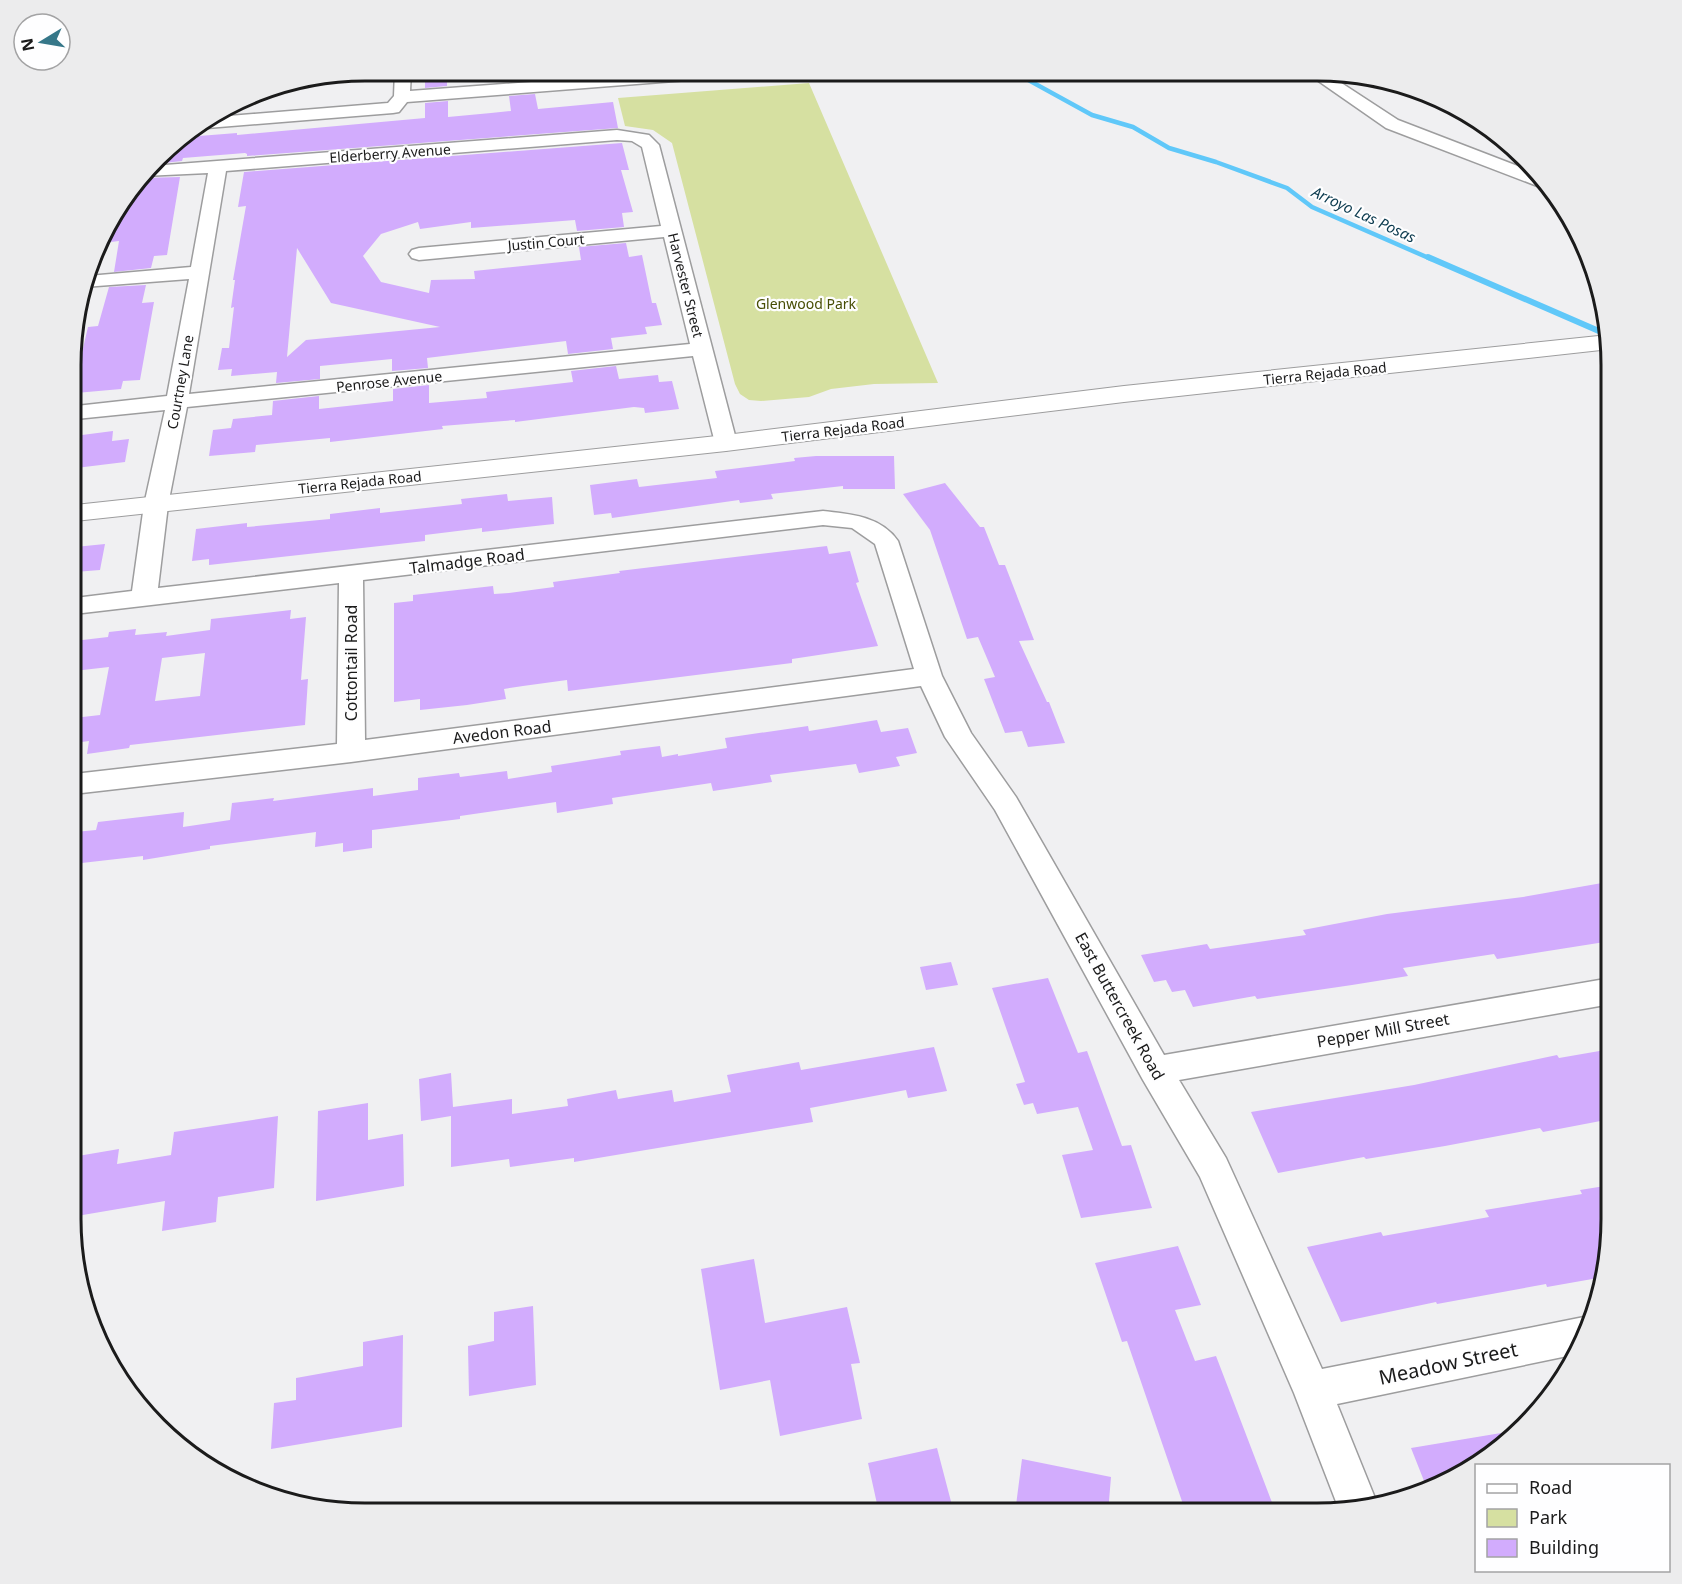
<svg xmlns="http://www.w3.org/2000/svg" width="1682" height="1584" font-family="'Noto Sans',sans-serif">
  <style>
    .green { fill: #d6e0a1 }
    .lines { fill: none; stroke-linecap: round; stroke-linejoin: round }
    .stream-far1 { stroke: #60c8f9; stroke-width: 4.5 }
    .stream { stroke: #60c8f9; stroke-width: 6 }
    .building { fill: #d2acfd; fill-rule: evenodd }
    .minor-casing { stroke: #9d9d9e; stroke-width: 3 }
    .secondary-casing { stroke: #9d9d9e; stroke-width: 2 }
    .minor { fill: #fff; fill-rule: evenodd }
    .secondary { fill: #fff; fill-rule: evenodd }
    .labels { text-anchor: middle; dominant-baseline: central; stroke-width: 4.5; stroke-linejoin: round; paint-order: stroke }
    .far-street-label { font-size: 14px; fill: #1b1b1b; stroke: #fefeff }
    .far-park-label { font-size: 14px; fill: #474d04; stroke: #fefeff }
    .far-water-label { font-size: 15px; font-style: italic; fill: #0b3a4e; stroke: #fefeff }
    .street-label { font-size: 16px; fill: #1b1b1b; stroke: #fefeff }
    .near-street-label { font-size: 20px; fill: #1b1b1b; stroke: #fefeff }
    .rim { fill: none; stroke: #1b1b1b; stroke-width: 3 }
  </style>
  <rect width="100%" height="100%" fill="#f0f0f2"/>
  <!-- green -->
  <path class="green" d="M 809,83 L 938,383 L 874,384 L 831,389 L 809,397 L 761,401 L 749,400 L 740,394 L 735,384 L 672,143 L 653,130 L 625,126 L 618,98 Z"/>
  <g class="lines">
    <!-- stream-far1 -->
    <path class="stream-far1" d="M 1012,71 L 1092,115 L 1133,127 L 1169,148 L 1216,162 L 1287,188 L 1312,207 L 1431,259"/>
    <!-- stream -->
    <path class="stream" d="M 1428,257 L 1608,335"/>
  </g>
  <!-- building -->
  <path class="building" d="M 504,71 L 530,71 L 532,80 L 506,82 Z
    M 447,73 L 447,86 L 425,88 L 425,75 Z
    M 535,94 L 538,109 L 613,102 L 618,128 L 247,156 L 247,154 L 245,153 L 183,158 L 182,161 L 155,164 L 171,143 L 187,135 L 186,137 L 237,133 L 237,135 L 425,118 L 425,103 L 448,101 L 448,117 L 491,113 L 511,111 L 509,96 Z
    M 622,143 L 629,170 L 621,170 L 633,212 L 622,213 L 624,227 L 577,231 L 575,220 L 471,228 L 471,222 L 420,229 L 418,222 L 381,234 L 363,256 L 381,282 L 429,293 L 431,280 L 475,279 L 474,271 L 581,260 L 579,247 L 626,243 L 629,257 L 642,255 L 652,303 L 656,303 L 662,325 L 645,327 L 647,334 L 611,338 L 613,349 L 568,354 L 566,341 L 427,358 L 428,368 L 392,371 L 392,359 L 320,366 L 320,379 L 276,383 L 277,372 L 231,376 L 232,369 L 218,370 L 222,348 L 229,348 L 234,307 L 231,308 L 235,280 L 233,280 L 246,206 L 238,207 L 244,172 ZM 297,248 L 331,303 L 440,327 L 306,340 L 287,357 Z
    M 180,177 L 167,255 L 154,256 L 151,268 L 114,272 L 119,241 L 111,242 L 119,207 L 143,178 Z
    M 146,285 L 142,303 L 154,302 L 140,380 L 123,381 L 121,389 L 76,393 L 76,362 L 80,361 L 88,327 L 98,326 L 109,287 Z
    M 616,366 L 619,379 L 658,375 L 659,382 L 672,381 L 679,409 L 645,413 L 644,408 L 634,407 L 515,422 L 515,420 L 442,426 L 443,429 L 330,442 L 330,438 L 256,445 L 255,452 L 209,456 L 213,430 L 231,428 L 233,419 L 272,415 L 273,401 L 319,396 L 319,409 L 393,401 L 393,389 L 429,385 L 429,403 L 487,398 L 486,392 L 573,382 L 571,371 Z
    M 113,431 L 112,441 L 129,439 L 125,462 L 76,468 L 82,435 Z
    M 816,456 L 894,456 L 895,489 L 843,489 L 843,486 L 771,494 L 773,499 L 740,503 L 739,500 L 612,518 L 611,513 L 594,515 L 590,485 L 637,479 L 639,487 L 717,478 L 715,471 L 795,461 L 794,458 Z
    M 945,483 L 980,527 L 984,527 L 999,565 L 1005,565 L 1034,640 L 1019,641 L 1047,702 L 1049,702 L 1065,743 L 1028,747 L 1022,731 L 1005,733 L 984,679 L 995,677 L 978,637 L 967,639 L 930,530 L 903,494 Z
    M 507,494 L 508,501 L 552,497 L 554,524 L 482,532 L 482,528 L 425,535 L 425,541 L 209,565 L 209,559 L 192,561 L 196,529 L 247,523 L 247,527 L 330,519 L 330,514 L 380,508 L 380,513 L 462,504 L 461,499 Z
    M 105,544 L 100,570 L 75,572 L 75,547 Z
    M 827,546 L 829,554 L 850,551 L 859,582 L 856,583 L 878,646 L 792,659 L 792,663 L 568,691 L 567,680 L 523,686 L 504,689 L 506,699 L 467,705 L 420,710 L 420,699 L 394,702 L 394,603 L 413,601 L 413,595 L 493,586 L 494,594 L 509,593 L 554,587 L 553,582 L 620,573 L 619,571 Z
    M 291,610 L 290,619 L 306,617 L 301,680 L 308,679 L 305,725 L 130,745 L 129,748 L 87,754 L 89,741 L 74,743 L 74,718 L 100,715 L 109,667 L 74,671 L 74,641 L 108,637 L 109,632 L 136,629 L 135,635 L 167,632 L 166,636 L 210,630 L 211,619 ZM 205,653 L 200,696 L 155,701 L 162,658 Z
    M 877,720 L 881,732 L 908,728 L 917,753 L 896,757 L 900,766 L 859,773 L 856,764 L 770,775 L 772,782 L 713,791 L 711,783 L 612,798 L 613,804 L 557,813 L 556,802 L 460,816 L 460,819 L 372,830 L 372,848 L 343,852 L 343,843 L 315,847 L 316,832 L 210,846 L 210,849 L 143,860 L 143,856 L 73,864 L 75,832 L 96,830 L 98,822 L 184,812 L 183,827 L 230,820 L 232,803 L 274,798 L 273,801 L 373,788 L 373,796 L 418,790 L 418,778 L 459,773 L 460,777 L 507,771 L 508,779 L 552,772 L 551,766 L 621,755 L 620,751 L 660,746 L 662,757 L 678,754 L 678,756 L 727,748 L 725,738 L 808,726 L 809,731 Z
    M 1602,883 L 1611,896 L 1611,941 L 1497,959 L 1494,954 L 1403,968 L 1408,976 L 1352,985 L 1257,999 L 1255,996 L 1193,1007 L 1185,990 L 1172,992 L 1166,980 L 1154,982 L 1141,955 L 1207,944 L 1210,949 L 1306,935 L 1303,930 L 1387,914 L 1523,897 Z
    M 951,962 L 958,985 L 926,990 L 920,967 Z
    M 1048,978 L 1078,1053 L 1087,1051 L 1122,1146 L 1131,1145 L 1152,1208 L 1081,1218 L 1062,1155 L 1093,1150 L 1078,1107 L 1037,1114 L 1033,1103 L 1024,1105 L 1016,1084 L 1025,1082 L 992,988 Z
    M 934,1047 L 947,1091 L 908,1098 L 906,1090 L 810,1108 L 813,1122 L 574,1162 L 574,1158 L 510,1167 L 509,1159 L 451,1167 L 451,1116 L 421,1121 L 419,1079 L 451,1073 L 453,1107 L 512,1099 L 512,1114 L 568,1106 L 567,1099 L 616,1090 L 618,1099 L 672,1090 L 674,1102 L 731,1092 L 727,1075 L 799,1062 L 801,1070 Z
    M 1611,1049 L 1611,1119 L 1543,1132 L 1540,1128 L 1445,1146 L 1366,1159 L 1364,1157 L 1278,1173 L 1251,1112 L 1414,1085 L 1557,1055 L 1559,1058 Z
    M 368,1103 L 368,1140 L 403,1134 L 404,1186 L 316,1201 L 318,1111 Z
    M 278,1116 L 274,1188 L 218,1197 L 216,1222 L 162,1231 L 165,1201 L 71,1217 L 72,1157 L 119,1149 L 117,1164 L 171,1155 L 174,1132 Z
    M 1611,1185 L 1611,1219 L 1598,1278 L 1547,1287 L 1546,1284 L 1437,1304 L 1436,1302 L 1341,1322 L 1307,1247 L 1381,1232 L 1383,1236 L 1489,1217 L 1485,1210 L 1582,1194 L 1580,1190 Z
    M 1178,1246 L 1201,1305 L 1175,1310 L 1195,1361 L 1216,1356 L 1276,1513 L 1186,1513 L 1127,1341 L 1122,1342 L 1095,1263 Z
    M 754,1259 L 765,1323 L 847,1307 L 860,1363 L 851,1364 L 862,1419 L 780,1436 L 770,1380 L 720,1390 L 701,1269 Z
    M 533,1306 L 536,1385 L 469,1396 L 468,1346 L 494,1341 L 494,1312 Z
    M 403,1335 L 402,1427 L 271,1449 L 274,1403 L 296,1400 L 296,1378 L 363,1366 L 363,1342 Z
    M 1519,1430 L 1511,1441 L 1428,1491 L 1411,1448 Z
    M 937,1448 L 954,1513 L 879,1513 L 868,1463 Z
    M 1022,1459 L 1111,1477 L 1108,1513 L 1015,1513 Z"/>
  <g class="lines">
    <!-- minor casing -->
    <g class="minor-casing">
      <path id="minor" d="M 365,70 L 385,71 C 377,79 357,79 349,73 Z
        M 395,71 L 411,71 L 410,91 L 679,71 L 747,71 L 739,76 L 407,102 L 399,112 L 393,113 L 207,128 L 201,126 L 217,117 L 388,103 L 394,96 Z
        M 1304,71 L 1323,71 L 1398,120 L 1541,175 L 1549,188 L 1540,187 L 1386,128 Z
        M 617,130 L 649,135 L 659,145 L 737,443 L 734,448 L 726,450 L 718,448 L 715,443 L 693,356 L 187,407 L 168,505 L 158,588 L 823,511 C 850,514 881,516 898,541 L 942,676 L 971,733 L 1016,797 L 1164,1055 L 1611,978 L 1611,1004 L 1179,1080 L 1226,1158 L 1322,1369 L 1584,1317 L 1588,1319 L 1581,1349 L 1577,1354 L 1337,1404 L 1377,1503 L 1340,1512 L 1294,1393 L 1200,1177 L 1143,1080 L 995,810 L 945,737 L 921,686 L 351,762 L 73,794 L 74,774 L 337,744 L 339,583 L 74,614 L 75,598 L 132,591 L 144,505 L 165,410 L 76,419 L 76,406 L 167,396 L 189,279 L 84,287 L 88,276 L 191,267 L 208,173 L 144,176 L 152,166 ZM 617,140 L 632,141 L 642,147 L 661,226 L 419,248 L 412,250 L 409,254 L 412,258 L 419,260 L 664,237 L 690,344 L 189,394 L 226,171 ZM 823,525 L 852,528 L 875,544 L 914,669 L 365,740 L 363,580 Z"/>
    </g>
    <!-- secondary casing -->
    <g class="secondary-casing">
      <path id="secondary" d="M 1608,335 L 1610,349 L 1124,402 L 726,451 L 75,521 L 75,505 L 726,435 L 1124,386 Z"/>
    </g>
    <!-- minor -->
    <use href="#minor" class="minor"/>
    <!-- secondary -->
    <use href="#secondary" class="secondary"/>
  </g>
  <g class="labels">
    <!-- far-street labels -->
    <g class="far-street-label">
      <text transform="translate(390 153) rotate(-4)">Elderberry Avenue</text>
      <text transform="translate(546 242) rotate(-5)">Justin Court</text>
      <text transform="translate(686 285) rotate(76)">Harvester Street</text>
      <text transform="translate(1325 373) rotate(-6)">Tierra Rejada Road</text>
      <text transform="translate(389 381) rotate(-6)">Penrose Avenue</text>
      <text transform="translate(180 382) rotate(-80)">Courtney Lane</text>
      <text transform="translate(843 429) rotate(-7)">Tierra Rejada Road</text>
      <text transform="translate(360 482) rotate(-6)">Tierra Rejada Road</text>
    </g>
    <!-- far-park labels -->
    <g class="far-park-label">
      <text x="806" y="303">Glenwood Park</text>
    </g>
    <!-- far-water labels -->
    <g class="far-water-label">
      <text transform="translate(1364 214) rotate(25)">Arroyo Las Posas</text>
    </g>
    <!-- street labels -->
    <g class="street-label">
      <text transform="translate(467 561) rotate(-7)">Talmadge Road</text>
      <text transform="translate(351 663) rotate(-90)">Cottontail Road</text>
      <text transform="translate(502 732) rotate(-7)">Avedon Road</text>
      <text transform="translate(1120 1006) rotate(61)">East Buttercreek Road</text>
      <text transform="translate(1383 1030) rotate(-10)">Pepper Mill Street</text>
    </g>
    <!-- near-street labels -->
    <g class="near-street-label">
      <text transform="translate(1448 1363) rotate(-12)">Meadow Street</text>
    </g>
  </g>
  <!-- crop -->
  <path d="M0 0H1682V1584H0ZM365 81H1317A284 284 0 0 1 1601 365V1219A284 284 0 0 1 1317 1503H365A284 284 0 0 1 81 1219V365A284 284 0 0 1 365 81Z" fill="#ececed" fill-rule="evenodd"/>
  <path class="rim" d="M365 81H1317A284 284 0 0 1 1601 365V1219A284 284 0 0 1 1317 1503H365A284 284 0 0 1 81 1219V365A284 284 0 0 1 365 81Z"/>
  <!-- legend -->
  <rect x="1475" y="1464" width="195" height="108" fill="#fefeff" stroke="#a3a3a4" stroke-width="1.5"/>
  <rect x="1487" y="1484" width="30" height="9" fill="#ffffff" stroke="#a3a3a4" stroke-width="1.5"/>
  <text x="1529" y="1494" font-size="18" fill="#1b1b1b">Road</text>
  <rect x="1487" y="1509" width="30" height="18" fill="#d6e0a1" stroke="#a3a3a4" stroke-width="1.5"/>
  <text x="1529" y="1524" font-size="18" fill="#1b1b1b">Park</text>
  <rect x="1487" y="1539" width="30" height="18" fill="#d2acfd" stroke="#a3a3a4" stroke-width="1.5"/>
  <text x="1529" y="1554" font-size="18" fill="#1b1b1b">Building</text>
  <!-- north arrow -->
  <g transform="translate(42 42) rotate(259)"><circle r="28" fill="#fefeff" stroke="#a3a3a4" stroke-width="1.5"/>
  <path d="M0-4.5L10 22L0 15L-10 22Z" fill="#367789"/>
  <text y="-9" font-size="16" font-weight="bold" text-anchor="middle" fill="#1b1b1b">N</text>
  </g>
</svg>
